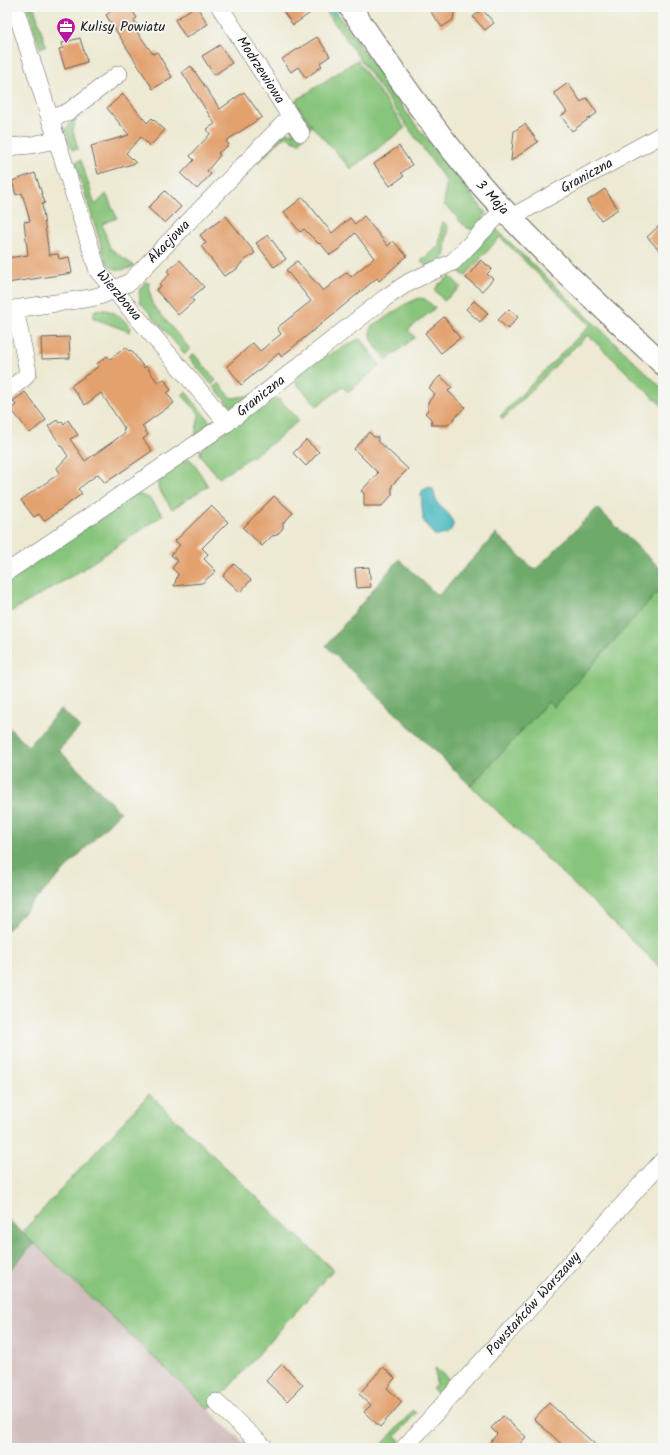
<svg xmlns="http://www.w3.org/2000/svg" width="670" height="1455" font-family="Kalam,sans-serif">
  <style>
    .industrial { fill: #d1bfbe }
    .green { fill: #88c57b; stroke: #52704c }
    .forest { fill: #6eaa6b; stroke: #456344 }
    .water { fill: #49b8c1; stroke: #326a6e }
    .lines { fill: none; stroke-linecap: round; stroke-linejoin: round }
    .stream { stroke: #49b8c1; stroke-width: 4.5 }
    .building { fill: #e3a16e }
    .street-casing { stroke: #65645c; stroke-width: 18 }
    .primary-casing { stroke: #65645c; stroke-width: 24 }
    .street { stroke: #fff; stroke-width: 17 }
    .primary { stroke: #fff; stroke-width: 22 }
    .labels { text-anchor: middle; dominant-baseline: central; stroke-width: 3.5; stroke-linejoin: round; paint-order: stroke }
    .poi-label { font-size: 14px; fill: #1c1c1c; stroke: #f6f6f2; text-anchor: start }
    .street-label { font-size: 14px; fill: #1c1c1c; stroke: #f6f6f2 }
  </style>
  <rect width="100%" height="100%" fill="#f6f6f2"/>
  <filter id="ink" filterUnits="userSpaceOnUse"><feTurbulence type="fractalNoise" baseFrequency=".025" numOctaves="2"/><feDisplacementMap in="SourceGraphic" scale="8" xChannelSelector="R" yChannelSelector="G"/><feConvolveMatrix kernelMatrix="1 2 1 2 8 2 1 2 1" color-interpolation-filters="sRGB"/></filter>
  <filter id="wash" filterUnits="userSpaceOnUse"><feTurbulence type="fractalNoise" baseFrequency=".012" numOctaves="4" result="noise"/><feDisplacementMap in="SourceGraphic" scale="16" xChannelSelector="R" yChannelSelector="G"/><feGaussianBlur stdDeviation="0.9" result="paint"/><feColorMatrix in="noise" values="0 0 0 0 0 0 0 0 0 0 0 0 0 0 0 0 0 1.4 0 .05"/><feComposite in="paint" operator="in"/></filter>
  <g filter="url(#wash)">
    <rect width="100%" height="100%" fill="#ede9d2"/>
    <!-- industrial -->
    <path class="industrial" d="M 34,1244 L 249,1448 L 7,1448 L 7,1273 Z"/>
    <!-- green -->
    <path class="green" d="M 27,7 L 34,7 L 46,46 L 40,48 Z
      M 323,7 L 333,7 L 411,119 L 485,212 C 486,219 480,225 474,230 C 459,228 457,211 444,205 L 446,181 Z
      M 357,60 L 405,128 L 351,169 L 312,126 L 295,101 Z
      M 293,101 L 311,127 L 299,143 L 286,137 L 281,139 L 258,163 L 257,162 L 286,132 L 293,134 L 291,102 Z
      M 76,117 L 73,131 L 78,149 L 72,150 L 65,129 Z
      M 81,160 L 95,205 L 106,194 L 117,218 L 102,224 L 110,248 L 134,266 C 124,271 116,272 107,264 L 75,162 Z
      M 442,222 L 446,224 L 448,227 L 444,258 L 428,269 L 421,260 L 439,246 Z
      M 495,228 L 663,389 L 663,407 L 588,335 L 562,359 L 503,419 L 500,416 L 590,325 L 500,237 L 465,276 L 456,269 Z
      M 450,276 L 461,287 L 444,301 L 435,290 L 438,285 Z
      M 145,282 L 149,283 L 152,304 L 190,349 L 185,354 L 140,302 L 139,291 Z
      M 419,298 L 425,299 L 435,308 L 408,330 L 415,337 L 387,360 C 379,350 368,341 371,327 L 406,304 Z
      M 95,310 C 112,308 121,316 131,328 L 130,332 L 93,318 Z
      M 359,339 L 363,341 L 380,366 L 348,392 L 343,387 L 317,406 L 296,383 L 295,380 L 305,367 Z
      M 194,354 L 216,380 L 212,385 L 189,358 Z
      M 219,383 L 231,398 L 252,395 L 231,407 L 214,387 Z
      M 186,392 L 210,422 L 205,426 L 208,431 L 195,437 L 199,414 L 182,395 Z
      M 271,397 L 280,400 L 299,420 L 275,441 L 219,478 L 200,455 L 201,449 Z
      M 188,458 L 193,462 L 208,486 L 172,509 L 158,488 L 158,476 Z
      M 135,493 L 149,498 L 163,515 L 77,573 L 7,614 L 7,576 Z
      M 663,586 L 663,970 L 471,786 L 548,701 L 554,707 Z
      M 149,1094 L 333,1270 L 209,1410 L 22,1232 Z
      M 435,1368 L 452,1382 L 440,1396 L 432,1389 L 436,1385 Z
      M 413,1410 L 416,1413 L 396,1436 L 400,1441 L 394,1448 L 379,1448 Z"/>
    <!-- forest -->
    <path class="forest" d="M 597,508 L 663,571 L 663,586 L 554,707 L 548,702 L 471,786 L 326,646 L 399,559 L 438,596 L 496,534 L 535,570 Z
      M 61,709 L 80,727 L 59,750 L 120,812 L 7,930 L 7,726 L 28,746 Z
      M 7,1218 L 34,1244 L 7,1273 Z"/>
    <!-- water -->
    <path class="water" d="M 429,487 L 433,489 C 434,493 435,497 436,501 C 441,510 462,519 449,532 C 446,535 439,536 434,535 L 423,520 L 421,494 L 422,491 Z"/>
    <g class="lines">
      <!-- stream -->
      <path class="stream" d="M 330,7 L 335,14"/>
    </g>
    <g id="blocks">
      <!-- building -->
      <path class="building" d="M 117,7 L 130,7 L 137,18 L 134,20 L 140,30 L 137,32 L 153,54 L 157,52 L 172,77 L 153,89 L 106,15 Z
        M 194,7 L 197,7 L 208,24 L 186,38 L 175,20 Z
        M 280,7 L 319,7 L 293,25 Z
        M 427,7 L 455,7 L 453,20 L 442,27 Z
        M 482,9 L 494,23 L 485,30 L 473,17 Z
        M 317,37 L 330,56 L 320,63 L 322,66 L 306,78 L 298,67 L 291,72 L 282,59 Z
        M 80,38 L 87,62 L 65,69 L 59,49 L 63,48 L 62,43 Z
        M 220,45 L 232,63 L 214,75 L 202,56 Z
        M 191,66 L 220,109 L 244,92 L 262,117 L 226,141 L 229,145 L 218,153 L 220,155 L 207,171 L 211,174 L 197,189 L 181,174 L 194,160 L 190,156 L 210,134 L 207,129 L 215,124 L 182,72 Z
        M 568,83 L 581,102 L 587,98 L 597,113 L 572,131 L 561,116 L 567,112 L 554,93 Z
        M 123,94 L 147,123 L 152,118 L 165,130 L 150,146 L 141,137 L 126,153 L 136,163 L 98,174 L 91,146 L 129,135 L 107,108 Z
        M 525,124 L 538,142 L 511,161 L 514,131 Z
        M 399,146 L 412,165 L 401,173 L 404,176 L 390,186 L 374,164 Z
        M 35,173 L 45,203 L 42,204 L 49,255 L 58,254 L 59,259 L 69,257 L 72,273 L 7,283 L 7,258 L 28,255 L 24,222 L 30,221 L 22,193 L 16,195 L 12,181 Z
        M 605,189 L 618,209 L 601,220 L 587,201 Z
        M 165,191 L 181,207 L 165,223 L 148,208 Z
        M 303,197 L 332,233 L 350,218 L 355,224 L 364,216 L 388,246 L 393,241 L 407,256 L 379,281 L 377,278 L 281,357 L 279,353 L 241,385 L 227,366 L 253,343 L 260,351 L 281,334 L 277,328 L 311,301 L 286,270 L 297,261 L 323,291 L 347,272 L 351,277 L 374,258 L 355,233 L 339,249 L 330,255 L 320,243 L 319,244 L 304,229 L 300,232 L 284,212 Z
        M 226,216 L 255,253 L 241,263 L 237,269 L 224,276 L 201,246 L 206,243 L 200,235 Z
        M 663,222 L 663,254 L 647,237 Z
        M 268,235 L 286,259 L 274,267 L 256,243 Z
        M 180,260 L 204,287 L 191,298 L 194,301 L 178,315 L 156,290 L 161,286 L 159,284 L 170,274 L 167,271 Z
        M 481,260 L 492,269 L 487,274 L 493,279 L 482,291 L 466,278 Z
        M 474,301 L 488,313 L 480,322 L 466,309 Z
        M 509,309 L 518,317 L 508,329 L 498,320 Z
        M 444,317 L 460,338 L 441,353 L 425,333 Z
        M 69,337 L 70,358 L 42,359 L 41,338 Z
        M 126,347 L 129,351 L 131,350 L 144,368 L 146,366 L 158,383 L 164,379 L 171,390 L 167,393 L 174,403 L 142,426 L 148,435 L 143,439 L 152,451 L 105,483 L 98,474 L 78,489 L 82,494 L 44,521 L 39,514 L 34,517 L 21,500 L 60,473 L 57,468 L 68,456 L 48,426 L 57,420 L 59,423 L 62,421 L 64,424 L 68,420 L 78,435 L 70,439 L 85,461 L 125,433 L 123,430 L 125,429 L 101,393 L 85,405 L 71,386 L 99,366 L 97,364 L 107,356 L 110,359 Z
        M 440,376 L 452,387 L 448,391 L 465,407 L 448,425 L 432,425 L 431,419 L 425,413 L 428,410 L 428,402 L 435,394 L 429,388 Z
        M 25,392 L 46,420 L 30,433 L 11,409 L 16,405 L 13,401 Z
        M 369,432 L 374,437 L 378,437 L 378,441 L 408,469 L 392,485 L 392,495 L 382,506 L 364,506 L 364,493 L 361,491 L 378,473 L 354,449 Z
        M 306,440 L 319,452 L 306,466 L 293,453 Z
        M 274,496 L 293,513 L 283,523 L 283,528 L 277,535 L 272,536 L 262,546 L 243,528 Z
        M 211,506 L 228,522 L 202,548 L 208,554 L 204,559 L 216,571 L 202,583 L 174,586 L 178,574 L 172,568 L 178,561 L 171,555 L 180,545 L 175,541 Z
        M 234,564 L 251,580 L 240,592 L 223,576 Z
        M 369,567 L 371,587 L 357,588 L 355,568 Z
        M 282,1364 L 303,1385 L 287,1401 L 266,1381 Z
        M 383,1367 L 395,1378 L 387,1388 L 402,1402 L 380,1427 L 364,1412 L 371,1405 L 359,1394 Z
        M 549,1403 L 599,1448 L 566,1448 L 534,1419 Z
        M 503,1416 L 526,1437 L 516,1448 L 485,1448 L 497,1434 L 491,1428 Z"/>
    </g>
  </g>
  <g filter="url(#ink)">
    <use href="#blocks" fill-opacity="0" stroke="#65645c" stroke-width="1"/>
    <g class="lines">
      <!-- street casing -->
      <g class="street-casing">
        <g id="street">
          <path id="s1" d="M 15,7 L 98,271 L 227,423"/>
          <path id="s2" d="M 220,7 L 301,133"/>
          <path d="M 50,119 L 68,112 L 119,74"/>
          <path d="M 7,147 L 31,145 L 56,140"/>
          <path id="s3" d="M 513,219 L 519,213 L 663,134"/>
          <path id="s4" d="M 7,310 L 91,298 L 102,295 L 130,282 L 290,117"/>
          <path d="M 7,391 L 24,378 L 28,372 L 15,309"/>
          <path id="s5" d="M 7,572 L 227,423 L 385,298 L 409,282 L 453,262 L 504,209"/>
          <path d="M 216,1402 L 265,1448"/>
          <path id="s6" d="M 404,1448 L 663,1160"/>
        </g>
      </g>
      <!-- primary casing -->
      <g class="primary-casing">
        <g id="primary">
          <path id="s7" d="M 350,7 C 394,71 437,136 489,194 C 543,254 604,309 663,364"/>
        </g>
      </g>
      <!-- street -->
      <use href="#street" class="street"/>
      <!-- primary -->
      <use href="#primary" class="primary"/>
    </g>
  </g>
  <!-- icons -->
  <defs>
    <g id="office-pin" transform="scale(1)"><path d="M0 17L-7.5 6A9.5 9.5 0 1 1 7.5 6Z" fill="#b5179e" stroke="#f6f6f2"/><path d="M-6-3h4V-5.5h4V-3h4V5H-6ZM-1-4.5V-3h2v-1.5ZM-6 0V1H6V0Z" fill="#fff"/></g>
  </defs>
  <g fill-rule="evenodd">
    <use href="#office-pin" x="66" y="27"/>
  </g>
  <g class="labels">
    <!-- poi labels -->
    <g class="poi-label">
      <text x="80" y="27">Kulisy Powiatu</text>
    </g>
    <!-- street labels -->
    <g class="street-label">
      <text stroke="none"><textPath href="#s2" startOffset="75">Modrzewiowa</textPath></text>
      <text stroke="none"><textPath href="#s3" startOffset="86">Graniczna</textPath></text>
      <text stroke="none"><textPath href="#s7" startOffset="238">3 Maja</textPath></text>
      <text stroke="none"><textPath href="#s4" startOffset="183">Akacjowa</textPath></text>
      <text stroke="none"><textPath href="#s1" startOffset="309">Wierzbowa</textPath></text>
      <text stroke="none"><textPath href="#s5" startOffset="309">Graniczna</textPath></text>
      <text stroke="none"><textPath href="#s6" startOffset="194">Powstańców Warszawy</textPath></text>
    </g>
  </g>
  <!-- margin -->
  <rect width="670" height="1455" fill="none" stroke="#f6f6f2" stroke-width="24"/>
</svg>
